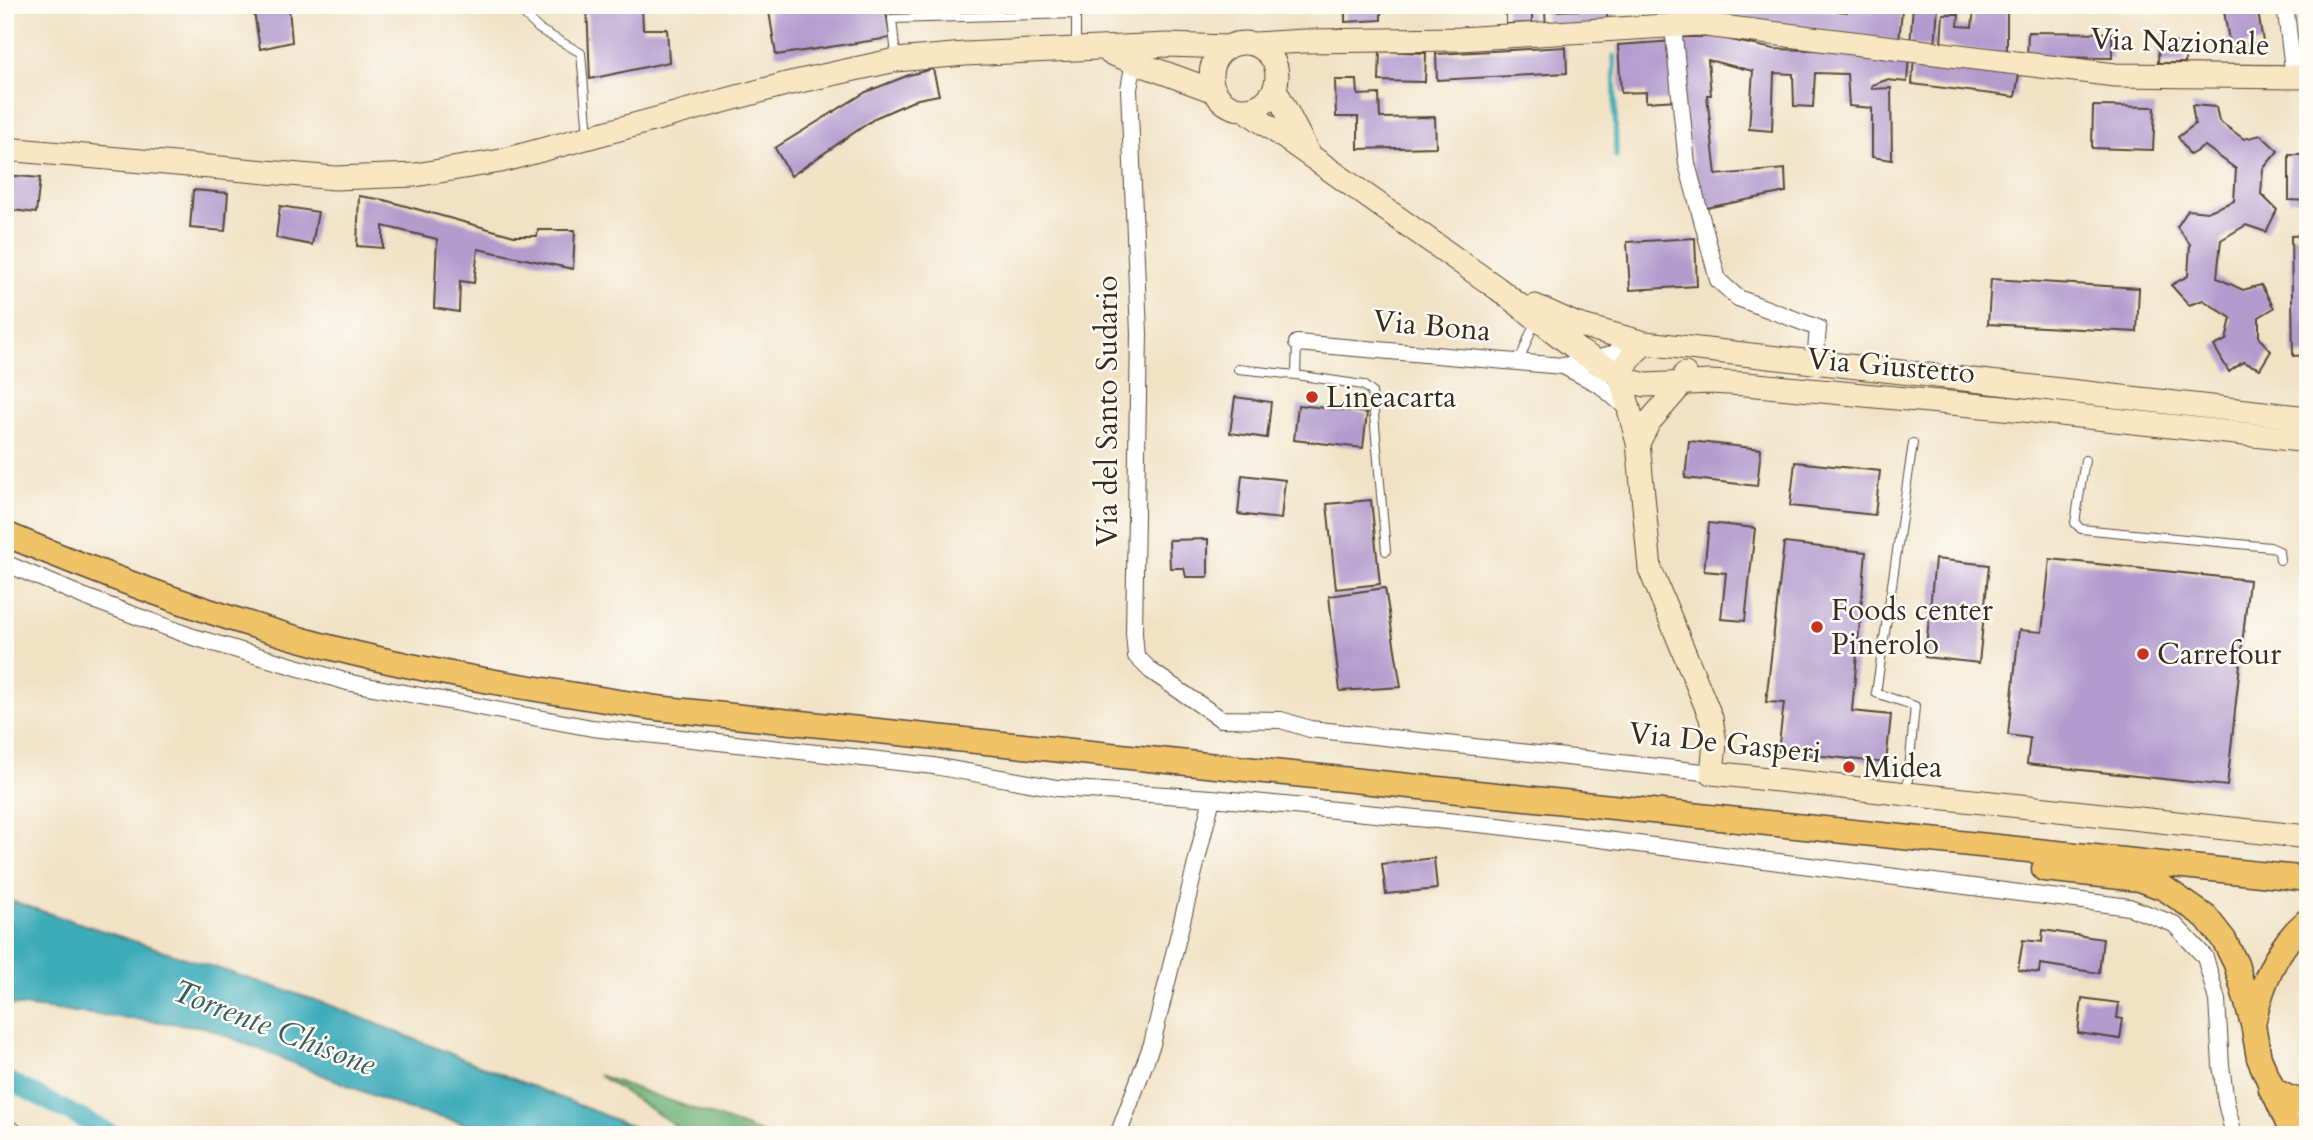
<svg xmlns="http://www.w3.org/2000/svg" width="2313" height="1140" font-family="Cardo,serif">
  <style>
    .forest { fill: #6db074; stroke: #546d49; stroke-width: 2 }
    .water { fill: #3cacb9; stroke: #3c6b6c; stroke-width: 2 }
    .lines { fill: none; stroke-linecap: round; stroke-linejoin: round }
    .stream { stroke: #3cacb9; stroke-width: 5 }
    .canal { stroke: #3cacb9; stroke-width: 19 }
    .building { fill: #b39bcd }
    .lane-casing { stroke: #564637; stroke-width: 10 }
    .street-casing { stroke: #564637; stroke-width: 18 }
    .secondary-casing { stroke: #564637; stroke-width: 25 }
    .primary-casing { stroke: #564637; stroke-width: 27 }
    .lane { stroke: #fff; stroke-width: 8 }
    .street { stroke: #fff; stroke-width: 16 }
    .secondary { stroke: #f9e7c3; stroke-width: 23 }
    .primary { stroke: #f0c369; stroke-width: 24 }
    .poi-dot { fill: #c8321e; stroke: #fdfcf7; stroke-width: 2.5 }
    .labels { text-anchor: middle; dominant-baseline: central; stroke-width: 5; stroke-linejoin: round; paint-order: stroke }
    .street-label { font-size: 30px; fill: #3b2a1e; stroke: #fdfcf7 }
    .poi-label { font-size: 30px; fill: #3b2a1e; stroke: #fdfcf7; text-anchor: start }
    .water-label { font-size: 32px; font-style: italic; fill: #3b5e5c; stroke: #fdfcf7 }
  </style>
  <rect width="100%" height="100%" fill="#fdfcf7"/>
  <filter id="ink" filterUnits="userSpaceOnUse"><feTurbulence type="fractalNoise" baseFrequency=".0143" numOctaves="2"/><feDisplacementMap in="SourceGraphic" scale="14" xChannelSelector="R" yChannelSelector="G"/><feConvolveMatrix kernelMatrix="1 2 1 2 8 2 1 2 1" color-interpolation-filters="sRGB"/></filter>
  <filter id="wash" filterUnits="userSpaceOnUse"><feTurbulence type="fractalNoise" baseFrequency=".00686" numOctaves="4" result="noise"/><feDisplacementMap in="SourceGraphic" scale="28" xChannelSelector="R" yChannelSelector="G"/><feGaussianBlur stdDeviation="1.57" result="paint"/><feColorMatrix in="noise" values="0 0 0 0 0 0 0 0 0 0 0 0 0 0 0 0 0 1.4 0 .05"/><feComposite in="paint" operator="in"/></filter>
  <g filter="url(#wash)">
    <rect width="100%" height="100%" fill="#f1e2c5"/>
    <!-- forest -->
    <path class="forest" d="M 598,1075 L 767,1135 L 690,1135 Z"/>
    <!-- water -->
    <path class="water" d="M 5,899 L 327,1004 L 653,1135 L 500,1135 L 488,1129 L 406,1109 L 205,1027 L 5,1004 Z"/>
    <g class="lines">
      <!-- stream -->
      <path class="stream" d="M 1612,5 L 1613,16
        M 1614,56 L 1616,156"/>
      <!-- canal -->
      <path class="canal" d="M 5,1079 L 114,1135"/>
    </g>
    <g id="blocks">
      <!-- building -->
      <path class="building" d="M 587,5 L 642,5 L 643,29 L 667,29 L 669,62 L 590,79 Z
        M 808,5 L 885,5 L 890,38 L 776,55 L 769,11 Z
        M 1345,5 L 1381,5 L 1381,20 L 1345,22 Z
        M 1506,5 L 1520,5 L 1520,9 L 1532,9 L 1532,23 L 1506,24 Z
        M 1583,5 L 1606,5 L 1608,25 L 1546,29 L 1545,11 L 1583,10 Z
        M 1675,5 L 1779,5 L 1847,12 L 1848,5 L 1873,5 L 1872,10 L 1902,10 L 1899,41 L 1733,17 L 1675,8 Z
        M 1913,5 L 1938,5 L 1935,48 L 1910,45 Z
        M 2223,5 L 2257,5 L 2263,42 L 2230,47 Z
        M 2007,7 L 2007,55 L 1941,44 L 1943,14 L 1959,14 L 1958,26 L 1972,27 L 1974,10 Z
        M 289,8 L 292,42 L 260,49 L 254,12 Z
        M 2028,32 L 2112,33 L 2112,58 L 2027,57 Z
        M 1679,37 L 1716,37 L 1774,49 L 1887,52 L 1909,56 L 1907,82 L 1886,80 L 1872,85 L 1872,89 L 1891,88 L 1892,160 L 1872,157 L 1872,108 L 1849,106 L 1847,74 L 1815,73 L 1813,107 L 1794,106 L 1793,74 L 1774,73 L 1772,131 L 1749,129 L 1753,71 L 1708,60 L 1711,95 L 1707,95 L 1716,175 L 1785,169 L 1786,192 L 1701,209 L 1682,97 Z
        M 1675,41 L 1678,100 L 1646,102 L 1646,92 L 1621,93 L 1618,45 Z
        M 2159,42 L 2186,43 L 2185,63 L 2158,63 Z
        M 1566,47 L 1567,73 L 1437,80 L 1436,54 Z
        M 1380,51 L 1426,53 L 1425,82 L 1379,81 Z
        M 1914,56 L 2019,74 L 2015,97 L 1912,84 Z
        M 933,69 L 939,95 L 918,99 L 877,117 L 791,176 L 775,148 L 866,92 L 909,75 Z
        M 1335,80 L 1357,80 L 1358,95 L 1379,94 L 1380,118 L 1435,117 L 1436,147 L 1358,149 L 1358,117 L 1336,117 Z
        M 2192,105 L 2216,107 L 2219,121 L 2244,139 L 2261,135 L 2278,151 L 2263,169 L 2261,194 L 2277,210 L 2266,232 L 2246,225 L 2221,240 L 2217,278 L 2243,290 L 2261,285 L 2274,308 L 2259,317 L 2259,338 L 2271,351 L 2260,369 L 2243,362 L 2229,372 L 2214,346 L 2226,340 L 2231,318 L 2203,300 L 2189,305 L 2171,285 L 2188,276 L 2190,244 L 2177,227 L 2188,210 L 2207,212 L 2234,201 L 2236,169 L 2205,146 L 2190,155 L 2178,137 L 2195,124 Z
        M 2093,106 L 2155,107 L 2153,150 L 2092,148 Z
        M 2289,155 L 2308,155 L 2308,201 L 2289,200 Z
        M 5,175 L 40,178 L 36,213 L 5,209 Z
        M 193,190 L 228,193 L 225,231 L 190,228 Z
        M 359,196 L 384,200 L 514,236 L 537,236 L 538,230 L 575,230 L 573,269 L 478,249 L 474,283 L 460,281 L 459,312 L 434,308 L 437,239 L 383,226 L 383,248 L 357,246 Z
        M 280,206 L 318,212 L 312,245 L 276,238 Z
        M 2308,235 L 2308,355 L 2293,356 L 2291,236 Z
        M 1695,238 L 1697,286 L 1630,290 L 1627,242 Z
        M 1991,279 L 2139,288 L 2137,332 L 1988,324 Z
        M 1235,397 L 1271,402 L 1267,438 L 1230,433 Z
        M 1298,405 L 1367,413 L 1363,448 L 1294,440 Z
        M 1689,441 L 1761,449 L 1757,486 L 1685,478 Z
        M 1795,462 L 1880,471 L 1875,515 L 1790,506 Z
        M 1242,475 L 1285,480 L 1281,519 L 1238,514 Z
        M 1371,500 L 1380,584 L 1336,589 L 1327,504 Z
        M 1709,523 L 1755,528 L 1745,621 L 1721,619 L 1726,573 L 1704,571 Z
        M 1208,539 L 1208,577 L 1186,577 L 1184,568 L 1170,568 L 1169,540 Z
        M 1784,543 L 1866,552 L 1852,711 L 1891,715 L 1886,763 L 1778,751 L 1784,703 L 1766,702 Z
        M 1935,559 L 1989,565 L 1979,663 L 1925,657 Z
        M 2050,559 L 2249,580 L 2227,786 L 2027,764 L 2030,738 L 2008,735 L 2019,630 L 2042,632 Z
        M 1385,588 L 1401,687 L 1340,691 L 1329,596 Z
        M 1434,858 L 1437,889 L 1386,894 L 1382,864 Z
        M 2043,930 L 2103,939 L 2099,973 L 2040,964 L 2039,973 L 2018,970 L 2023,940 L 2042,942 Z
        M 2082,998 L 2119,1003 L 2117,1018 L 2123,1019 L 2120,1039 L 2078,1033 Z"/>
    </g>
  </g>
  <g filter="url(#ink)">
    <use href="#blocks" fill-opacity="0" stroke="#564637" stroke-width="2"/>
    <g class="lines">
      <!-- lane casing -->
      <g class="lane-casing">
        <path id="lane" d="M 514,5 L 539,29 L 581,53 L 588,135
          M 896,56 L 892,19 L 1076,14 L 1076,47
          M 1297,343 L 1296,375 L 1363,385 L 1372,392 L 1386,551
          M 1519,362 L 1535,321
          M 1238,369 L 1296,375
          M 2085,460 L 2075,523 L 2081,529 L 2270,547 L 2279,551 L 2280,560
          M 1907,790 L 1915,706 L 1876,693 L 1913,443"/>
      </g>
      <!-- street casing -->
      <g class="street-casing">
        <path id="street" d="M 2285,5 L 2294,77
          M 1673,27 L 1687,164 L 1718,280 L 1738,298 L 1818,328 L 1815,362
          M 1134,61 L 1129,89 L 1139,334 L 1134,633 L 1136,656 L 1151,671 L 1221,719 L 1281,720 L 1310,729 L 1712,773
          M 1297,343 L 1563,366 L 1587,362 L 1643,344
          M 1563,366 L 1600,385 L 1630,411
          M 5,563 L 85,597 L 193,637 L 351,683 L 592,728 L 934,766 L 1057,788 L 1212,798 L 1498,826 L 2129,907 L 2174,924 L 2205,957 L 2217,1000 L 2221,1065 L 2226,1103 L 2234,1135
          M 1118,1135 L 1152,1044 L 1212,798"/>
      </g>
      <!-- secondary casing -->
      <g class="secondary-casing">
        <path id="secondary" d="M1211 76a33 33 0 1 1 66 0a33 33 0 1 1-66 0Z
          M 1255,44 L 1304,41 L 1460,39 L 1697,24 L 2115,75 L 2308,77
          M 1110,53 L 1214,91
          M 1275,89 L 1306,149
          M 1244,109 L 1497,288 L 1579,351 L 1630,381 L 1646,385 L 1710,382 L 1746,384 L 2014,409 L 2308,441
          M 5,149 L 335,178 L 415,175 L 501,161 L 786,84 L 896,60 L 965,54 L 1167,45 L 1228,47
          M 1535,306 L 1575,324 L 1645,343 L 2308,418
          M 1645,343 L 1633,354 L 1620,375 L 1638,443 L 1650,569 L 1711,718 L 1715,743 L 1712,773 L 2308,837
          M 1638,443 L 1649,422 L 1682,384 L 1685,374
          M 5,1130 L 13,1135
          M 2296,1135 L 2300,1124 L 2308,1113"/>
      </g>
      <!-- primary casing -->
      <g class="primary-casing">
        <path id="primary" d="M 5,534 C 108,577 213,616 321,645 C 431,674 544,690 656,708 L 2308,879
          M 2044,869 L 2140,879 L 2164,888 L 2206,917 L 2224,940 L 2236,964 L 2253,1024 L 2259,1058 L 2293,1135
          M 2254,1020 C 2262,982 2278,945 2308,920
          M 2271,1089 L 2287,1097 L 2308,1104"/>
      </g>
      <!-- lane -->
      <use href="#lane" class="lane"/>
      <!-- street -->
      <use href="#street" class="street"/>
      <!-- secondary -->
      <use href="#secondary" class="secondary"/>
      <!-- primary -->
      <use href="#primary" class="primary"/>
    </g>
  </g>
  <!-- markers -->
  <g class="poi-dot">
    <circle cx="1312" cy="397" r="7"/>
    <circle cx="1817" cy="627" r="7"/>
    <circle cx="2143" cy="654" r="7"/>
    <circle cx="1849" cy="767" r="7"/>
  </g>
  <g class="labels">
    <!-- street labels -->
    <g class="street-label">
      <text transform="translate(2180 42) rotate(2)">Via Nazionale</text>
      <text transform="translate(1432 326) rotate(5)">Via Bona</text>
      <text transform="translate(1891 366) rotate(5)">Via Giustetto</text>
      <text transform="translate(1107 411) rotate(-90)">Via del Santo Sudario</text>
      <text transform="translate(1725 743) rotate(6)">Via De Gasperi</text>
    </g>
    <!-- poi labels -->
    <g class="poi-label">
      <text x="1326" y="397">Lineacarta</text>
      <text x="1831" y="610">Foods center<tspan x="1831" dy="34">Pinerolo</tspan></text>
      <text x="2157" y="654">Carrefour</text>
      <text x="1863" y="767">Midea</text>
    </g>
    <!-- water labels -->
    <g class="water-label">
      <text transform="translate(274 1028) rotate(21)">Torrente Chisone</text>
    </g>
  </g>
  <!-- margin -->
  <rect width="2313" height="1140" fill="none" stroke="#fdfcf7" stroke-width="28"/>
</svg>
